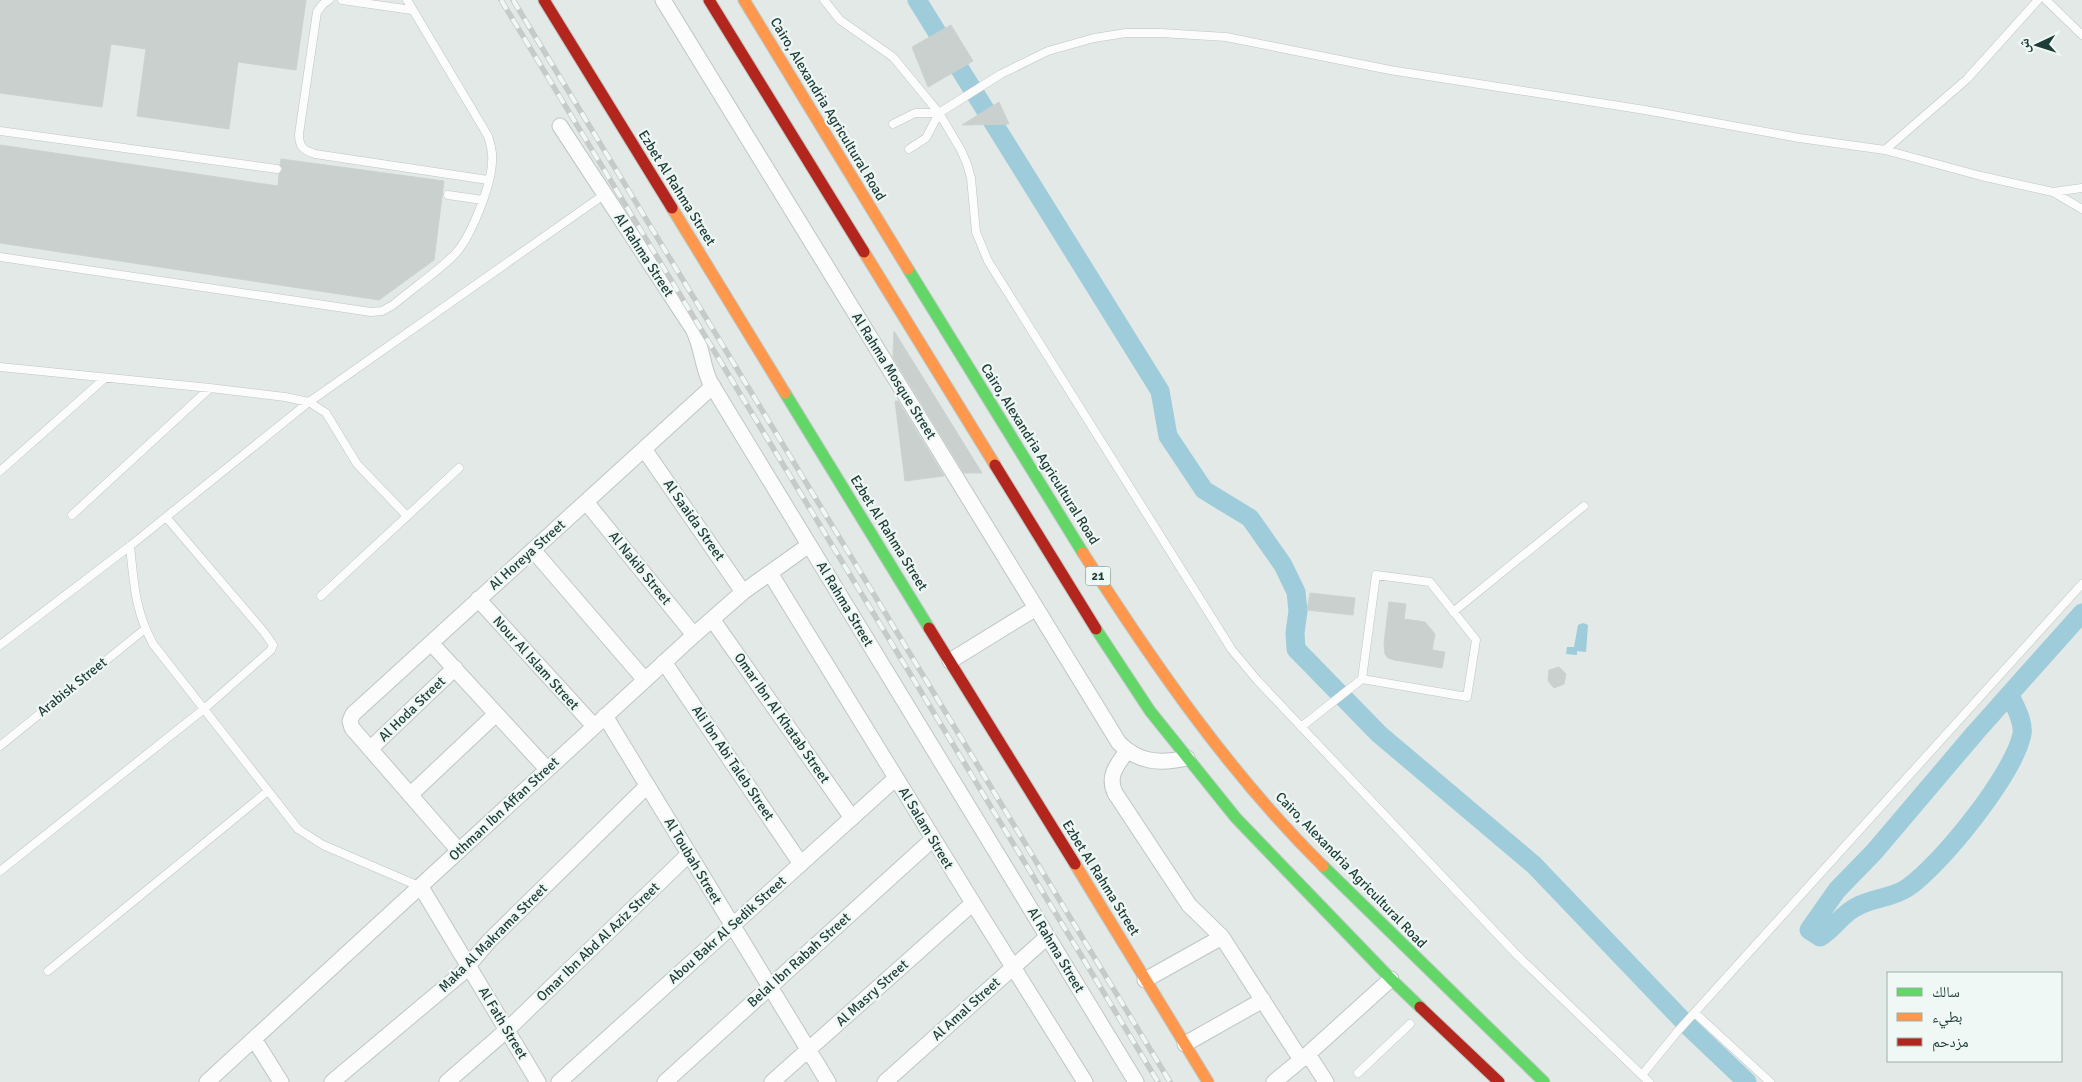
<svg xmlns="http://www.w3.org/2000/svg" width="2082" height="1082" font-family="Signika,'Noto Naskh Arabic',sans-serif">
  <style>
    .water { fill: #9eccdb }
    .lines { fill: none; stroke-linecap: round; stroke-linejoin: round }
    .canal { stroke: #9eccdb; stroke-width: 19 }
    .building { fill: #c9d0ce; stroke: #cbd2cf }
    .lane-casing { stroke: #bfc6c3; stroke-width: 9 }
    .street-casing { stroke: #bfc6c3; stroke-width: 17 }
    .fast-casing { stroke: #bdc7c4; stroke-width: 13 }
    .slow-casing { stroke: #bdc7c4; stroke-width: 13 }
    .jam-casing { stroke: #bdc7c4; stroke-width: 13 }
    .lane { stroke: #fbfcfb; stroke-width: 8 }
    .street { stroke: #fbfcfb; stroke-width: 15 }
    .fast { stroke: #63d668; stroke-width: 11 }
    .slow { stroke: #ff974d; stroke-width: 11 }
    .jam { stroke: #b3261e; stroke-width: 11 }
    .rail-casing { stroke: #c6cac9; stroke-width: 5.5 }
    .rail { stroke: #f0f8f5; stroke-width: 4; stroke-dasharray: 11; stroke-linecap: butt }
    .labels { text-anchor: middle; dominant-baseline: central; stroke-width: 4.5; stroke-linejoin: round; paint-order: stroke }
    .shield { fill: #f0f8f5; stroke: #5d7571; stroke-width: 1 }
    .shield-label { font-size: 12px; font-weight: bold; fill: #1e3d38 }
    .street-label { font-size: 14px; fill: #1e3d38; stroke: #f0f8f5 }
  </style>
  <rect width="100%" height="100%" fill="#e2e9e6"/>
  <!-- water -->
  <path class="water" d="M 1583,623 L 1588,625 L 1586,652 L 1577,651 L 1577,655 L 1566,654 L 1567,647 L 1574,647 L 1578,625 Z"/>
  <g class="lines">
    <!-- canal -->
    <path class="canal" d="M 917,0 L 1160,391 L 1168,436 L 1204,490 L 1250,518 L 1283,565 L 1296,592 L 1298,611 L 1295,633 L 1296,649 L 1379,734 L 1534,865 L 1688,1026 L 1747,1082
      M 2010,695 C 2015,707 2024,721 2022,734 C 2014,774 1941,865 1907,888 C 1892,898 1873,898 1858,906 C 1842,913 1834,929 1820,937 L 1809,930 L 1837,890 L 1874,852 L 1975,733 L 2082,613"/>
  </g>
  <!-- building -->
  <path class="building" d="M 0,0 L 306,0 L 296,70 L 238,62 L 229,129 L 137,116 L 146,49 L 111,44 L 102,107 L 0,93 Z
    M 951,25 L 973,61 L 928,87 L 912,47 Z
    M 999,102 L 1009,124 L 962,125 Z
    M 0,145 L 278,186 L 279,174 L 283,169 L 280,165 L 281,159 L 444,181 L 434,260 L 379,300 L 0,243 Z
    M 894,331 L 982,473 L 964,473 L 893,357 Z
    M 895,401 L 898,401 L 944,476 L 905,481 Z
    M 1310,593 L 1355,598 L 1353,615 L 1307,610 Z
    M 1389,602 L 1406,604 L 1404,619 L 1425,622 L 1435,634 L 1432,650 L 1445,652 L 1442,668 L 1394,660 L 1388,658 L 1385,654 L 1384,643 Z
    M 1559,667 L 1566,674 L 1564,684 L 1554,688 L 1548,681 L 1549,670 Z"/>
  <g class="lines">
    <!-- lane casing -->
    <g class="lane-casing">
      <path id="lane" d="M 329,0 L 323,4 L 317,12 L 299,134 C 299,147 303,150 315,154 L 488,180
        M 342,0 L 412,10
        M 824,0 L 840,20 L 893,57 L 939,113 L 961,150 L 967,164 L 971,178 L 976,232 L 988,261 L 1232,650 L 1257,680 L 1516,954 L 1649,1082
        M 2046,0 L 2082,35
        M 893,124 L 915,113 L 939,113
        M 0,131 L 277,169
        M 909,149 L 926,138 L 939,113 L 1001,74 L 1048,51 L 1094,38 L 1126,33 L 1161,33 L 1226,37 L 1390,70 L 1645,110 L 1799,138 L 1885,150 L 1981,176 L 2053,192 L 2082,209
        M 1885,150 L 1967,79 L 2038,0
        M 2053,192 L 2082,188
        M 448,195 L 483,200
        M 0,257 L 371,312 L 382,311 L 393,305 C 412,289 434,274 452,257 C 470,241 491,186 492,162 C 493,153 491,145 488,136 L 407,0
        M 0,367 L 210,388 L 285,397 L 309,402 L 326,413 L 357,464 L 407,516
        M 0,471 L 105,378
        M 72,515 L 210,388
        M 130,546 C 134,584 135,611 153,644 L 298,829 L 323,845 L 421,887
        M 321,596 L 459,468
        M 1453,612 L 1584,506
        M 0,645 L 130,546 L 309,402 L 605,194
        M 1301,727 L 1362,679 L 1376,575 L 1430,582 L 1476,640 L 1467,697 L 1362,679
        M 0,746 L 145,629
        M 0,871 L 204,709 L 271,650 L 273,645 L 264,632 L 166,517
        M 48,971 L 268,791
        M 1695,1013 L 1770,1082
        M 1358,1073 L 1410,1024
        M 1642,1075 L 1677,1032 L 2082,584"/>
    </g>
    <!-- street casing -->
    <g class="street-casing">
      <path id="street" d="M 663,0 L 1119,743 C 1139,763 1160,764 1187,758
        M 560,126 L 693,329 C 702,346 702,365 710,382 L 1136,1082
        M 644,449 L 743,592
        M 586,502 L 694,635
        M 533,550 L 645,680
        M 770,573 L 973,903 L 1085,1082
        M 478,599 L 594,726
        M 712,619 L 852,818
        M 431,643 L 547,769
        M 950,661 L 1036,608
        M 664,662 L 801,864
        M 605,716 L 828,1082
        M 370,749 L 455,668
        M 1127,751 C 1117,765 1107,776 1115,793 L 1189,905 L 1222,937 L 1301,1060
        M 410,795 L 496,714
        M 459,851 L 352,728 L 350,721 L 353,714 L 713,386
        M 421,887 L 538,1082
        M 1145,980 L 1222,937
        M 254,1039 L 281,1082
        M 1185,1044 L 1263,1000
        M 1308,1054 L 1326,1082
        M 207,1082 L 694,635 L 743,592 L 809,545
        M 332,1082 L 462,973 L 489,941 L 647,786
        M 447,1082 L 507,1030 L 689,854
        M 559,1082 L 896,778
        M 665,1082 L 933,839
        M 772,1082 L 973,903
        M 885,1082 L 1047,937
        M 1274,1082 L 1308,1054 L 1391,979"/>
    </g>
    <!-- fast casing -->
    <g class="fast-casing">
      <path id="fast" d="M 908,269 L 1083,553
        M 785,393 L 929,628
        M 1096,629 L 1150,711 L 1236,818 L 1391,979 L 1420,1007
        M 1323,866 L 1544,1082"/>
    </g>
    <!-- slow casing -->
    <g class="slow-casing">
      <path id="slow" d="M 744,0 L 908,269
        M 672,208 L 785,393
        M 864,252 L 995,465
        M 1083,553 C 1154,664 1229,773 1323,866
        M 1075,864 L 1208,1082"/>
    </g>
    <!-- jam casing -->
    <g class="jam-casing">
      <path id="jam" d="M 544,0 L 672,208
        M 709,0 L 864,252
        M 995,465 L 1096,629
        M 929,628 L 1075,864
        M 1420,1007 L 1499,1082"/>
    </g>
    <!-- lane -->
    <use href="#lane" class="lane"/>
    <!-- street -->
    <use href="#street" class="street"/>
    <!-- fast -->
    <use href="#fast" class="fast"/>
    <!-- slow -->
    <use href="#slow" class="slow"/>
    <!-- jam -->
    <use href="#jam" class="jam"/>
    <!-- rail casing -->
    <g class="rail-casing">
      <path id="rail" d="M 501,0 L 1158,1082
        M 513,0 L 1170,1082"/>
    </g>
    <!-- rail -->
    <use href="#rail" class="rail"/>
  </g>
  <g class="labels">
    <!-- shield labels -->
    <rect class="shield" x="1085.5" y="566.5" width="25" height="19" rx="4"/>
    <g class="shield-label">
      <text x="1098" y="576">21</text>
    </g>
    <!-- street labels -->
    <g class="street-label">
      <text transform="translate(828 109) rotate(59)">Cairo, Alexandria Agricultural Road</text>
      <text transform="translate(677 188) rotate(58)">Ezbet Al Rahma Street</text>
      <text transform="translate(644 255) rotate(57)">Al Rahma Street</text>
      <text transform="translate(894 376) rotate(58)">Al Rahma Mosque Street</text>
      <text transform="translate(1040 454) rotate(58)">Cairo, Alexandria Agricultural Road</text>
      <text transform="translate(694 520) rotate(55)">Al Saaida Street</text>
      <text transform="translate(889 533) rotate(58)">Ezbet Al Rahma Street</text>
      <text transform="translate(527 555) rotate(-42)">Al Horeya Street</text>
      <text transform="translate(640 568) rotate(51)">Al Nakib Street</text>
      <text transform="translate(845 604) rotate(59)">Al Rahma Street</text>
      <text transform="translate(536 663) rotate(48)">Nour Al Islam Street</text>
      <text transform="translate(72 687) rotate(-39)">Arabisk Street</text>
      <text transform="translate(412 709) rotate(-44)">Al Hoda Street</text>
      <text transform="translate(782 718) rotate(55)">Omar Ibn Al Khatab Street</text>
      <text transform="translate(733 763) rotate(56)">Ali Ibn Abi Taleb Street</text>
      <text transform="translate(504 809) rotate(-43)">Othman Ibn Affan Street</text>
      <text transform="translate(926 828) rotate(59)">Al Salam Street</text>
      <text transform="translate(693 861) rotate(59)">Al Toubah Street</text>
      <text transform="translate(1351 870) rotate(46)">Cairo, Alexandria Agricultural Road</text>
      <text transform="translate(1101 878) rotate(58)">Ezbet Al Rahma Street</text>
      <text transform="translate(727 930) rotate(-42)">Abou Bakr Al Sedik Street</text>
      <text transform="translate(493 938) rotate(-45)">Maka Al Makrama Street</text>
      <text transform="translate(598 942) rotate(-44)">Omar Ibn Abd Al Aziz Street</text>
      <text transform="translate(1056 950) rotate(59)">Al Rahma Street</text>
      <text transform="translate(799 960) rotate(-42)">Belal Ibn Rabah Street</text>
      <text transform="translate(872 993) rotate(-42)">Al Masry Street</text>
      <text transform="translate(966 1009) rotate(-42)">Al Amal Street</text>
      <text transform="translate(503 1023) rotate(59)">Al Fath Street</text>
    </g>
  </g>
  <!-- legend -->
  <rect x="1887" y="972" width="175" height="90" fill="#f0f8f5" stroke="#9cada9"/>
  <rect x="1897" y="988" width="25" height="8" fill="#63d668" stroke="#9cada9"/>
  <text x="1932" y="997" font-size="15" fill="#1e3d38">سالك</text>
  <rect x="1897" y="1013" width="25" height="8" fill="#ff974d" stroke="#9cada9"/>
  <text x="1932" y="1022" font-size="15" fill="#1e3d38">بطيء</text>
  <rect x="1897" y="1038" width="25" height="8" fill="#b3261e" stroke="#9cada9"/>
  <text x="1932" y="1047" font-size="15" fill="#1e3d38">مزدحم</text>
  <!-- north arrow -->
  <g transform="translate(2037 45) rotate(266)" stroke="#f0f8f5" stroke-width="4" paint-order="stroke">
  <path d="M0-4L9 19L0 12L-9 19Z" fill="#1e3d38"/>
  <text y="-8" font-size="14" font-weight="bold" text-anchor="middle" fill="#1e3d38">ش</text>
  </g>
</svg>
